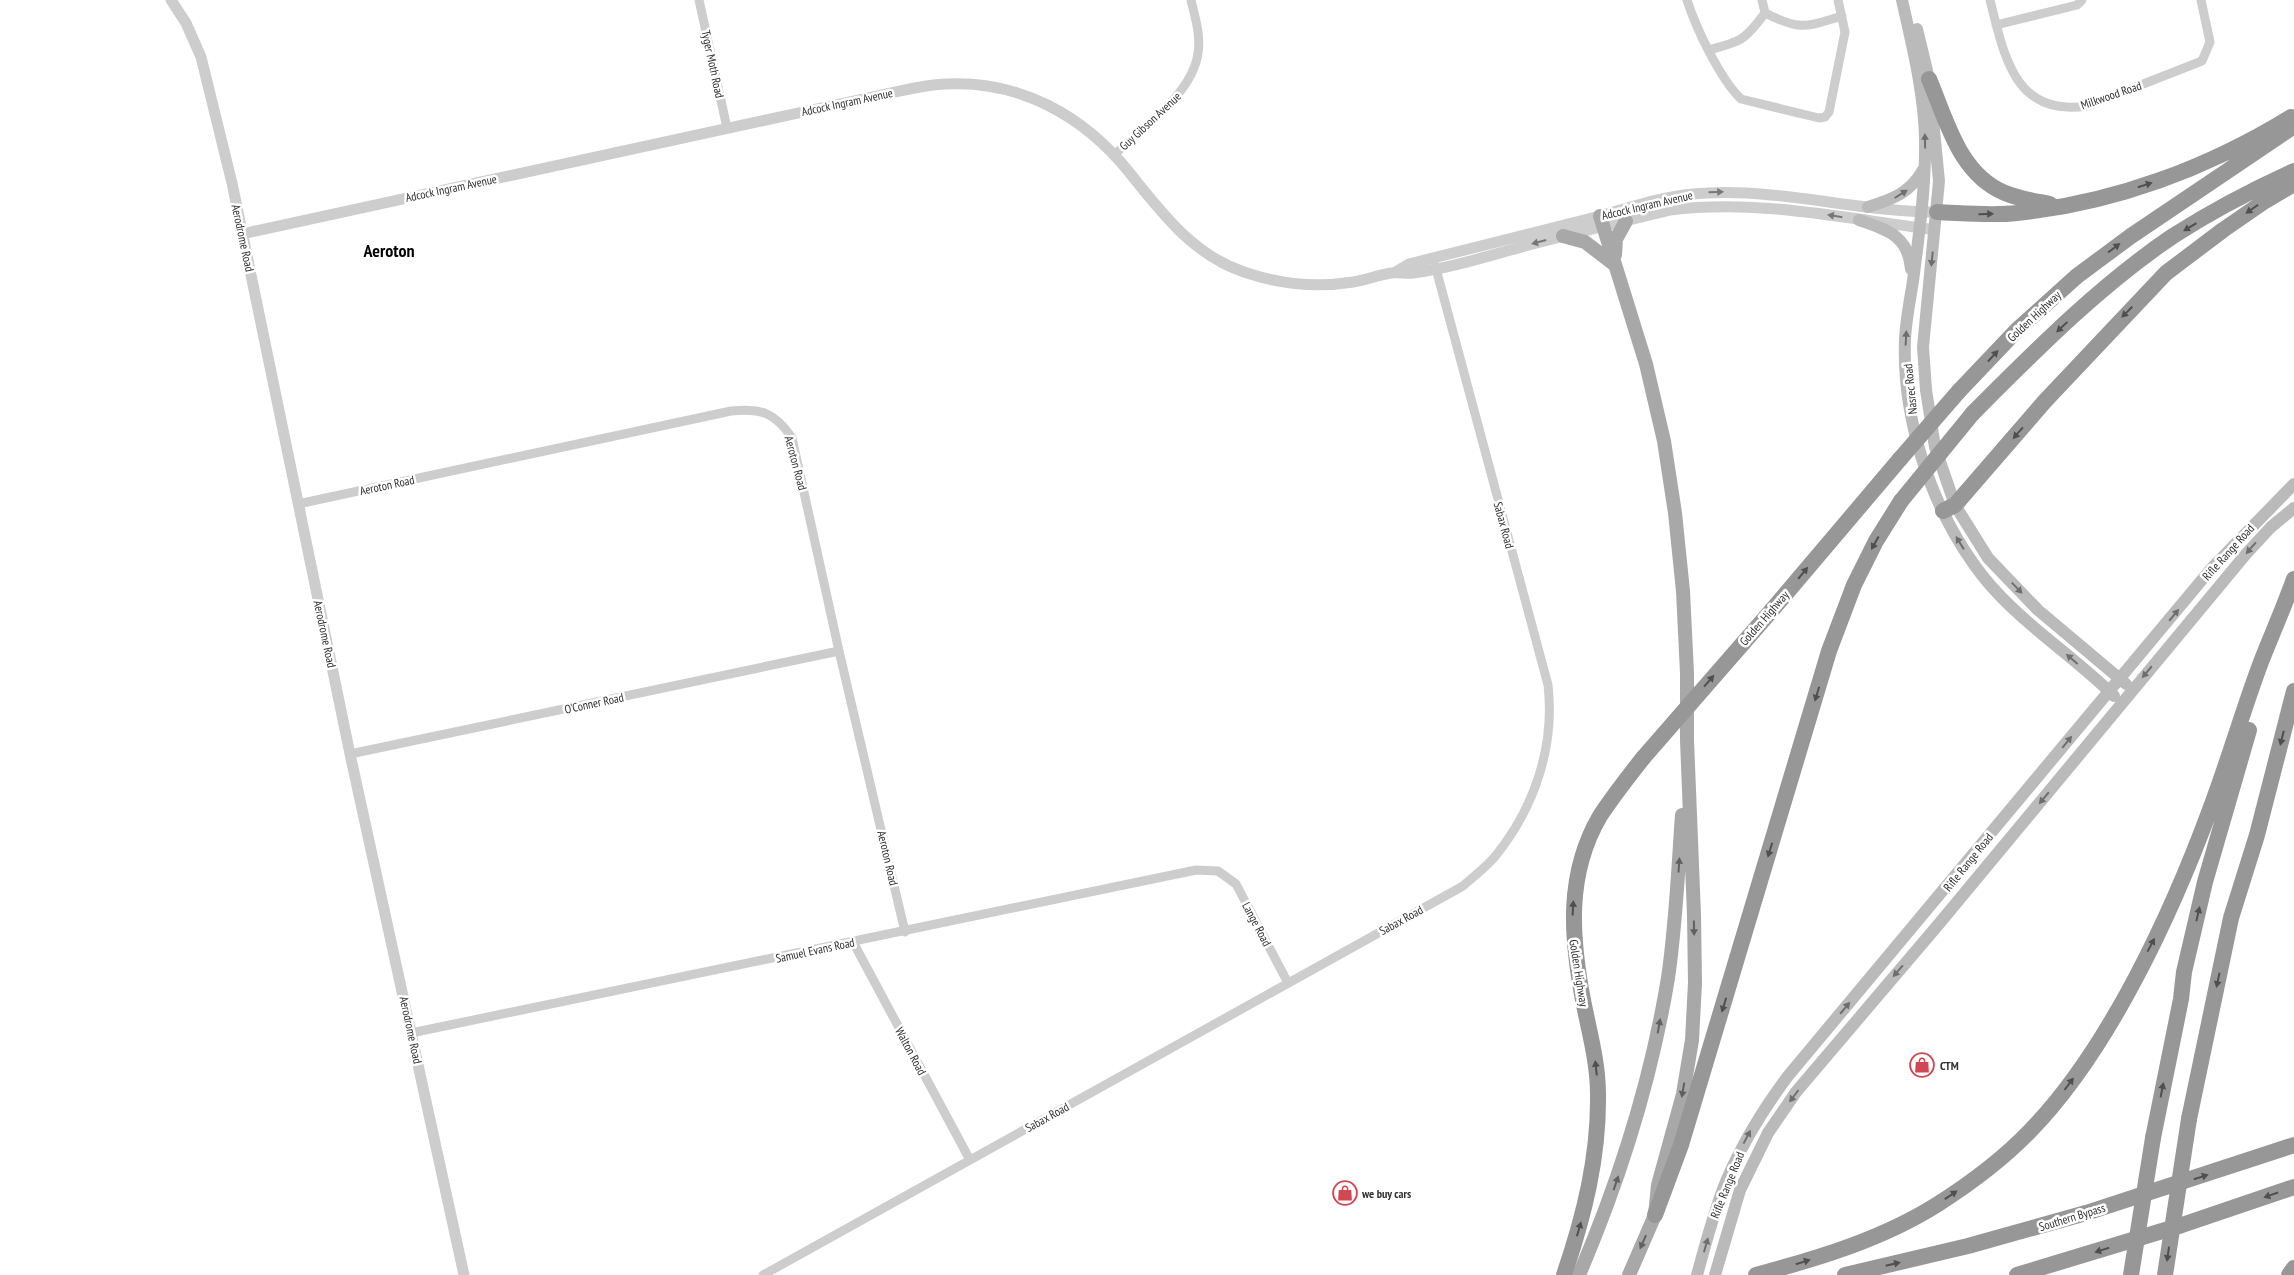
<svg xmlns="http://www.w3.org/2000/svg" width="2294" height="1275" font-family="'PT Sans Narrow',sans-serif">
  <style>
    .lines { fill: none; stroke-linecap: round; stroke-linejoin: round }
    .minor { stroke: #cdcdcd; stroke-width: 9 }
    .tertiary { stroke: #cdcdcd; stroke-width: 11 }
    .secondary { stroke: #bababa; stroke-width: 12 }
    .primary { stroke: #a8a8a8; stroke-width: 14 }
    .motorway { stroke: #979797; stroke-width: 16 }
    .motorway-bridge { stroke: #979797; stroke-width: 16 }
    .oneway { fill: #6e6e6e }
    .oneway2 { fill: #4f4f4f }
    .oneway3 { fill: #777 }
    .oneway4 { fill: #606060 }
    .labels { text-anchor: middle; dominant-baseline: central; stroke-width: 5; stroke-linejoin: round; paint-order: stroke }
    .street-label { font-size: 12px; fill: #303030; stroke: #fff }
    .poi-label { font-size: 12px; font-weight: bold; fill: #303030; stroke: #fff; text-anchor: start }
    .district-label { font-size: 18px; font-weight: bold; fill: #000; stroke: #fff }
  </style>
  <rect width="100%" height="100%" fill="#fff"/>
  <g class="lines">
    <!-- minor -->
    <path class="minor" d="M 699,0 L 727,128
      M 1687,0 C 1696,28 1720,79 1741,99 L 1819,118 L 1825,117 L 1829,112 L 1845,32 L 1838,0
      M 1762,0 L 1765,13
      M 1990,0 C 2004,55 2014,117 2087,106 L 2202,61 L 2210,42 L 2201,0
      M 1765,13 C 1801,31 1805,27 1842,16
      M 1996,25 L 2077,5 L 2082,0
      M 1708,50 C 1741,42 1745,40 1765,13
      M 1114,155 C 1142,129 1193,93 1198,53 C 1201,36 1195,17 1191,0
      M 298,504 L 731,411 C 760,408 775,412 792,438 L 839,651 L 905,932
      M 350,754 L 839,651
      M 853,942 L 970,1160
      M 411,1033 L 1196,870 L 1218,871 L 1236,884 L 1288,983
      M 763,1275 L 1463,886 C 1474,876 1488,866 1497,854 C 1535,806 1555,746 1548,685 L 1435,265"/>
    <!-- tertiary -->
    <path class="tertiary" d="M 171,0 L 186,23 L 201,57 L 232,183 L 350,754 L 464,1275
      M 242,234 L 872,97 C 897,92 921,85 946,84 C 1020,80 1084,116 1129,172 C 1161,212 1193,255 1244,272 C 1279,284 1316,288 1353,282 C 1366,280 1378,275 1391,273 C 1399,272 1406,274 1413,273 C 1451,268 1488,256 1525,246 C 1573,233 1622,222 1670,210 C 1757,199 1843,218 1929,229
      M 1394,273 L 1409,264 C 1472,248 1536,232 1600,216 C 1634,206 1671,194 1707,193 C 1784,189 1859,212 1937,212"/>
    <!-- secondary -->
    <path class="secondary" d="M 1902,0 C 1912,45 1924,92 1925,138 C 1926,186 1919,234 1913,281 C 1910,300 1906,320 1905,339 C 1902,416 1929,501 1973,563 C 2010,617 2069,651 2114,696
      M 1917,29 L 1929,79 L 1939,181 L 1923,347 L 1926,390 L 1935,447 L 1955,505 L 1988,558 L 2038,610 L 2126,684
      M 1868,207 C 1893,199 1910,193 1923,170
      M 1859,220 C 1887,230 1908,235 1911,269
      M 1697,1275 C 1706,1243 1714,1210 1727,1179 C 1743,1142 1764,1108 1788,1076 L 2211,569 L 2294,484
      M 1715,1275 L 1740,1190 L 1768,1133 L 1796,1092 L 1938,925 L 2246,554 L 2271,527 L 2294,508"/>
    <!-- primary -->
    <path class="primary" d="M 1600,216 L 1646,364 L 1664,441 L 1675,513 L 1683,591 L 1687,673 L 1687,740 L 1694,915 L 1695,983 L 1692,1040 L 1683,1094 L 1658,1185 L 1655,1215 L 1629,1275
      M 1563,236 L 1585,242 L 1615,265
      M 1615,255 L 1616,239 L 1626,221
      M 1579,1275 C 1620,1179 1651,1081 1668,978 C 1676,924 1678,870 1682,815"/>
    <!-- motorway -->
    <path class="motorway" d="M 1929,79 C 1947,121 1959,174 2005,193 C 2019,199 2035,201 2050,204
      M 1937,212 C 1963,213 1990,216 2017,213 C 2114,203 2208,168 2291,117
      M 1959,391 L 2017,330 L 2077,276 L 2131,236 L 2294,126
      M 1973,413 C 2036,350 2099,286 2173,236 C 2212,211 2252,190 2294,171
      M 1943,511 L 1955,505 L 2045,401 L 2166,273 L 2223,230 L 2265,201 L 2294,184
      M 1772,610 L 1900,459
      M 2189,1119 L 2231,918 L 2257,835 L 2294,691
      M 2153,1138 L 2181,999 L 2184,972 L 2205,882 L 2249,730
      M 1655,1215 L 1681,1145 L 1829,651 L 1854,585 L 1876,541 L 1901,501
      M 1564,1275 C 1584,1216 1599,1157 1598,1094 C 1598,1062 1589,1031 1583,1000 C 1571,937 1566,874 1600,816 C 1613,796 1628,777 1643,758
      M 1756,1275 C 1819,1258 1883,1239 1938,1204 C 1971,1183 2003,1159 2030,1131 C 2109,1050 2172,913 2211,807 C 2229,759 2243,710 2261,662 C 2272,634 2284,607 2294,579
      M 1845,1275 L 1968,1246 L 2086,1213 L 2294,1145
      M 2017,1275 L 2182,1225 L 2294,1187
      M 2289,1275 L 2294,1268"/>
    <!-- motorway-bridge -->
    <path class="motorway-bridge" d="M 1900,459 L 1959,391
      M 1901,501 L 1973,413
      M 1643,758 L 1772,610
      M 2131,1275 L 2153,1138
      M 2165,1275 L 2189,1119"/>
  </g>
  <!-- one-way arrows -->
  <defs><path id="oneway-solid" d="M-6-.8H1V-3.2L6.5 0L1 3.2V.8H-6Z" transform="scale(1.25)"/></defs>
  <g class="oneway">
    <use href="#oneway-solid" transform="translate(1925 141) rotate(-91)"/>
    <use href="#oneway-solid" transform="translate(1901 194) rotate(-32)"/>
    <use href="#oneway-solid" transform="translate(1932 259) rotate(96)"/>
    <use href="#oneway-solid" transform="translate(1906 338) rotate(-87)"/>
    <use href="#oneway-solid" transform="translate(1960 543) rotate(-122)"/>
    <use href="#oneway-solid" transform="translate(2251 548) rotate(131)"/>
    <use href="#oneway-solid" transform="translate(2017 588) rotate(46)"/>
    <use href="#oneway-solid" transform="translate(2174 615) rotate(-50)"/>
    <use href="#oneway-solid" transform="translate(2072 659) rotate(-139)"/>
    <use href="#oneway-solid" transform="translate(2147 672) rotate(130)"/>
    <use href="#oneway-solid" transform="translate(2067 742) rotate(-51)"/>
    <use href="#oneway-solid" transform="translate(2044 798) rotate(130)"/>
    <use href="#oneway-solid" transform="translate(1898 971) rotate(131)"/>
    <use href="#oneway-solid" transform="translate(1845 1008) rotate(-50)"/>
    <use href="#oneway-solid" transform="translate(1794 1096) rotate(127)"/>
    <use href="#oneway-solid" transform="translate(1747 1137) rotate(-62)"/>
    <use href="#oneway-solid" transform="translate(1706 1245) rotate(-74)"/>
  </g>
  <g class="oneway2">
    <use href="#oneway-solid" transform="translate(2145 185) rotate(-18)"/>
    <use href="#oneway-solid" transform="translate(2252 209) rotate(145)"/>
    <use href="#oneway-solid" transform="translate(1986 214) rotate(-1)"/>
    <use href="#oneway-solid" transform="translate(2190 227) rotate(149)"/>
    <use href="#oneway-solid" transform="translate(2114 248) rotate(-37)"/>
    <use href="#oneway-solid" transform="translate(2127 312) rotate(135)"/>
    <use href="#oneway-solid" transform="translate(2062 327) rotate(137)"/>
    <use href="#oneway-solid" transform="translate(1993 356) rotate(-47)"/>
    <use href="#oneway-solid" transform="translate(2018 433) rotate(131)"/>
    <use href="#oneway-solid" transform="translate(1875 543) rotate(119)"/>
    <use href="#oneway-solid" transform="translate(1803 573) rotate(-50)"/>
    <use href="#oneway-solid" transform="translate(1709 681) rotate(-49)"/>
    <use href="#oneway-solid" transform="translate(1817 694) rotate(107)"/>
    <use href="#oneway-solid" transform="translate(2282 738) rotate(104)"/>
    <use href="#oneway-solid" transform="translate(1770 850) rotate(107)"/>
    <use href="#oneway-solid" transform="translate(1573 908) rotate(-87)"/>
    <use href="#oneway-solid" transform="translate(2198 914) rotate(-77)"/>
    <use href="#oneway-solid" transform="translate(2151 945) rotate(-62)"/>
    <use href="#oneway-solid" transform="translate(2218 980) rotate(102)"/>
    <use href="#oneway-solid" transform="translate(1724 1005) rotate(107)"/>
    <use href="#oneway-solid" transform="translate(1596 1068) rotate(-96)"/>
    <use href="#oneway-solid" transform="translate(2069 1084) rotate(-53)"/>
    <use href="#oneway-solid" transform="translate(2162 1090) rotate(-79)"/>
    <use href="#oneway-solid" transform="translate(2201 1177) rotate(-18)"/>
    <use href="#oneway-solid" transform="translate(1951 1195) rotate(-34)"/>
    <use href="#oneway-solid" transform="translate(2271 1195) rotate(161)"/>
    <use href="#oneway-solid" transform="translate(1579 1229) rotate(-74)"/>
    <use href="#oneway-solid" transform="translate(2102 1250) rotate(163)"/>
    <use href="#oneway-solid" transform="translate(2168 1254) rotate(98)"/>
    <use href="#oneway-solid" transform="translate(1803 1262) rotate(-17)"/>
    <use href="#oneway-solid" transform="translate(1893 1264) rotate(-13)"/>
  </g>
  <g class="oneway3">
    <use href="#oneway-solid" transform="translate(1716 192) rotate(-2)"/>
    <use href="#oneway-solid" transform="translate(1835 216) rotate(-171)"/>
    <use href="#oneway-solid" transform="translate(1539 242) rotate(165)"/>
  </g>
  <g class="oneway4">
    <use href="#oneway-solid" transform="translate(1679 865) rotate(-86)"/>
    <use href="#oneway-solid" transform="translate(1694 928) rotate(89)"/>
    <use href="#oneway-solid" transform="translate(1659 1026) rotate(-80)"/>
    <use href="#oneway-solid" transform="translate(1683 1090) rotate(100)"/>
    <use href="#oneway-solid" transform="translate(1616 1183) rotate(-71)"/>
    <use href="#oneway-solid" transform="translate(1643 1242) rotate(114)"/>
  </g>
  <!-- icons -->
  <defs>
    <g id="shop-ring" transform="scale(1.25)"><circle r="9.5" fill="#fff" stroke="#d24752" stroke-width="1.5"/><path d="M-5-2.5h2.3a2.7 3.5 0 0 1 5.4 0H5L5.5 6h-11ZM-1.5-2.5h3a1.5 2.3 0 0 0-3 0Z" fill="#d24752"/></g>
  </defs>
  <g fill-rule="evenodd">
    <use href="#shop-ring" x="1922" y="1065"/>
    <use href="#shop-ring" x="1345" y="1193"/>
  </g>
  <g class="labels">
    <!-- street labels -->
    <g class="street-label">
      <text transform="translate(713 64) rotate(78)">Tyger Moth Road</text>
      <text transform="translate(2111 95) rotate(-19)">Milkwood Road</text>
      <text transform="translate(847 102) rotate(-12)">Adcock Ingram Avenue</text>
      <text transform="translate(1150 121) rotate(-43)">Guy Gibson Avenue</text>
      <text transform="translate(451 188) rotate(-12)">Adcock Ingram Avenue</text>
      <text transform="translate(1647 205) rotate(-13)">Adcock Ingram Avenue</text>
      <text transform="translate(243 238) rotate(78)">Aerodrome Road</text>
      <text transform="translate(2034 316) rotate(-43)">Golden Highway</text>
      <text transform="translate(1910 389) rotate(-96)">Nasrec Road</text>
      <text transform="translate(796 463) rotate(75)">Aeroton Road</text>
      <text transform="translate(387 485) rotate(-12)">Aeroton Road</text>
      <text transform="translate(1504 525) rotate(75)">Sabax Road</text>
      <text transform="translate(2228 552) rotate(-48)">Rifle Range Road</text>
      <text transform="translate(1764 618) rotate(-49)">Golden Highway</text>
      <text transform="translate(325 634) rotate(78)">Aerodrome Road</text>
      <text transform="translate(594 703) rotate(-12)">O'Conner Road</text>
      <text transform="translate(888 858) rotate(77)">Aeroton Road</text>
      <text transform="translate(1968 862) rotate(-51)">Rifle Range Road</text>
      <text transform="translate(1401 920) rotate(-29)">Sabax Road</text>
      <text transform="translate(1257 924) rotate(62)">Lange Road</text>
      <text transform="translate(815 950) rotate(-12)">Samuel Evans Road</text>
      <text transform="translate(1579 973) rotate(81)">Golden Highway</text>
      <text transform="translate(411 1030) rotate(78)">Aerodrome Road</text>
      <text transform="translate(911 1051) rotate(62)">Walton Road</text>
      <text transform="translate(1047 1117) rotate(-29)">Sabax Road</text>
      <text transform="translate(1727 1185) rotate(-68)">Rifle Range Road</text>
      <text transform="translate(2072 1217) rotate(-17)">Southern Bypass</text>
    </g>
    <!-- poi labels -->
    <g class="poi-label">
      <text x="1940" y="1065">CTM</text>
      <text x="1362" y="1193">we buy cars</text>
    </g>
    <!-- district labels -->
    <g class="district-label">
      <text x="389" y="250">Aeroton</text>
    </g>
  </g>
</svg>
